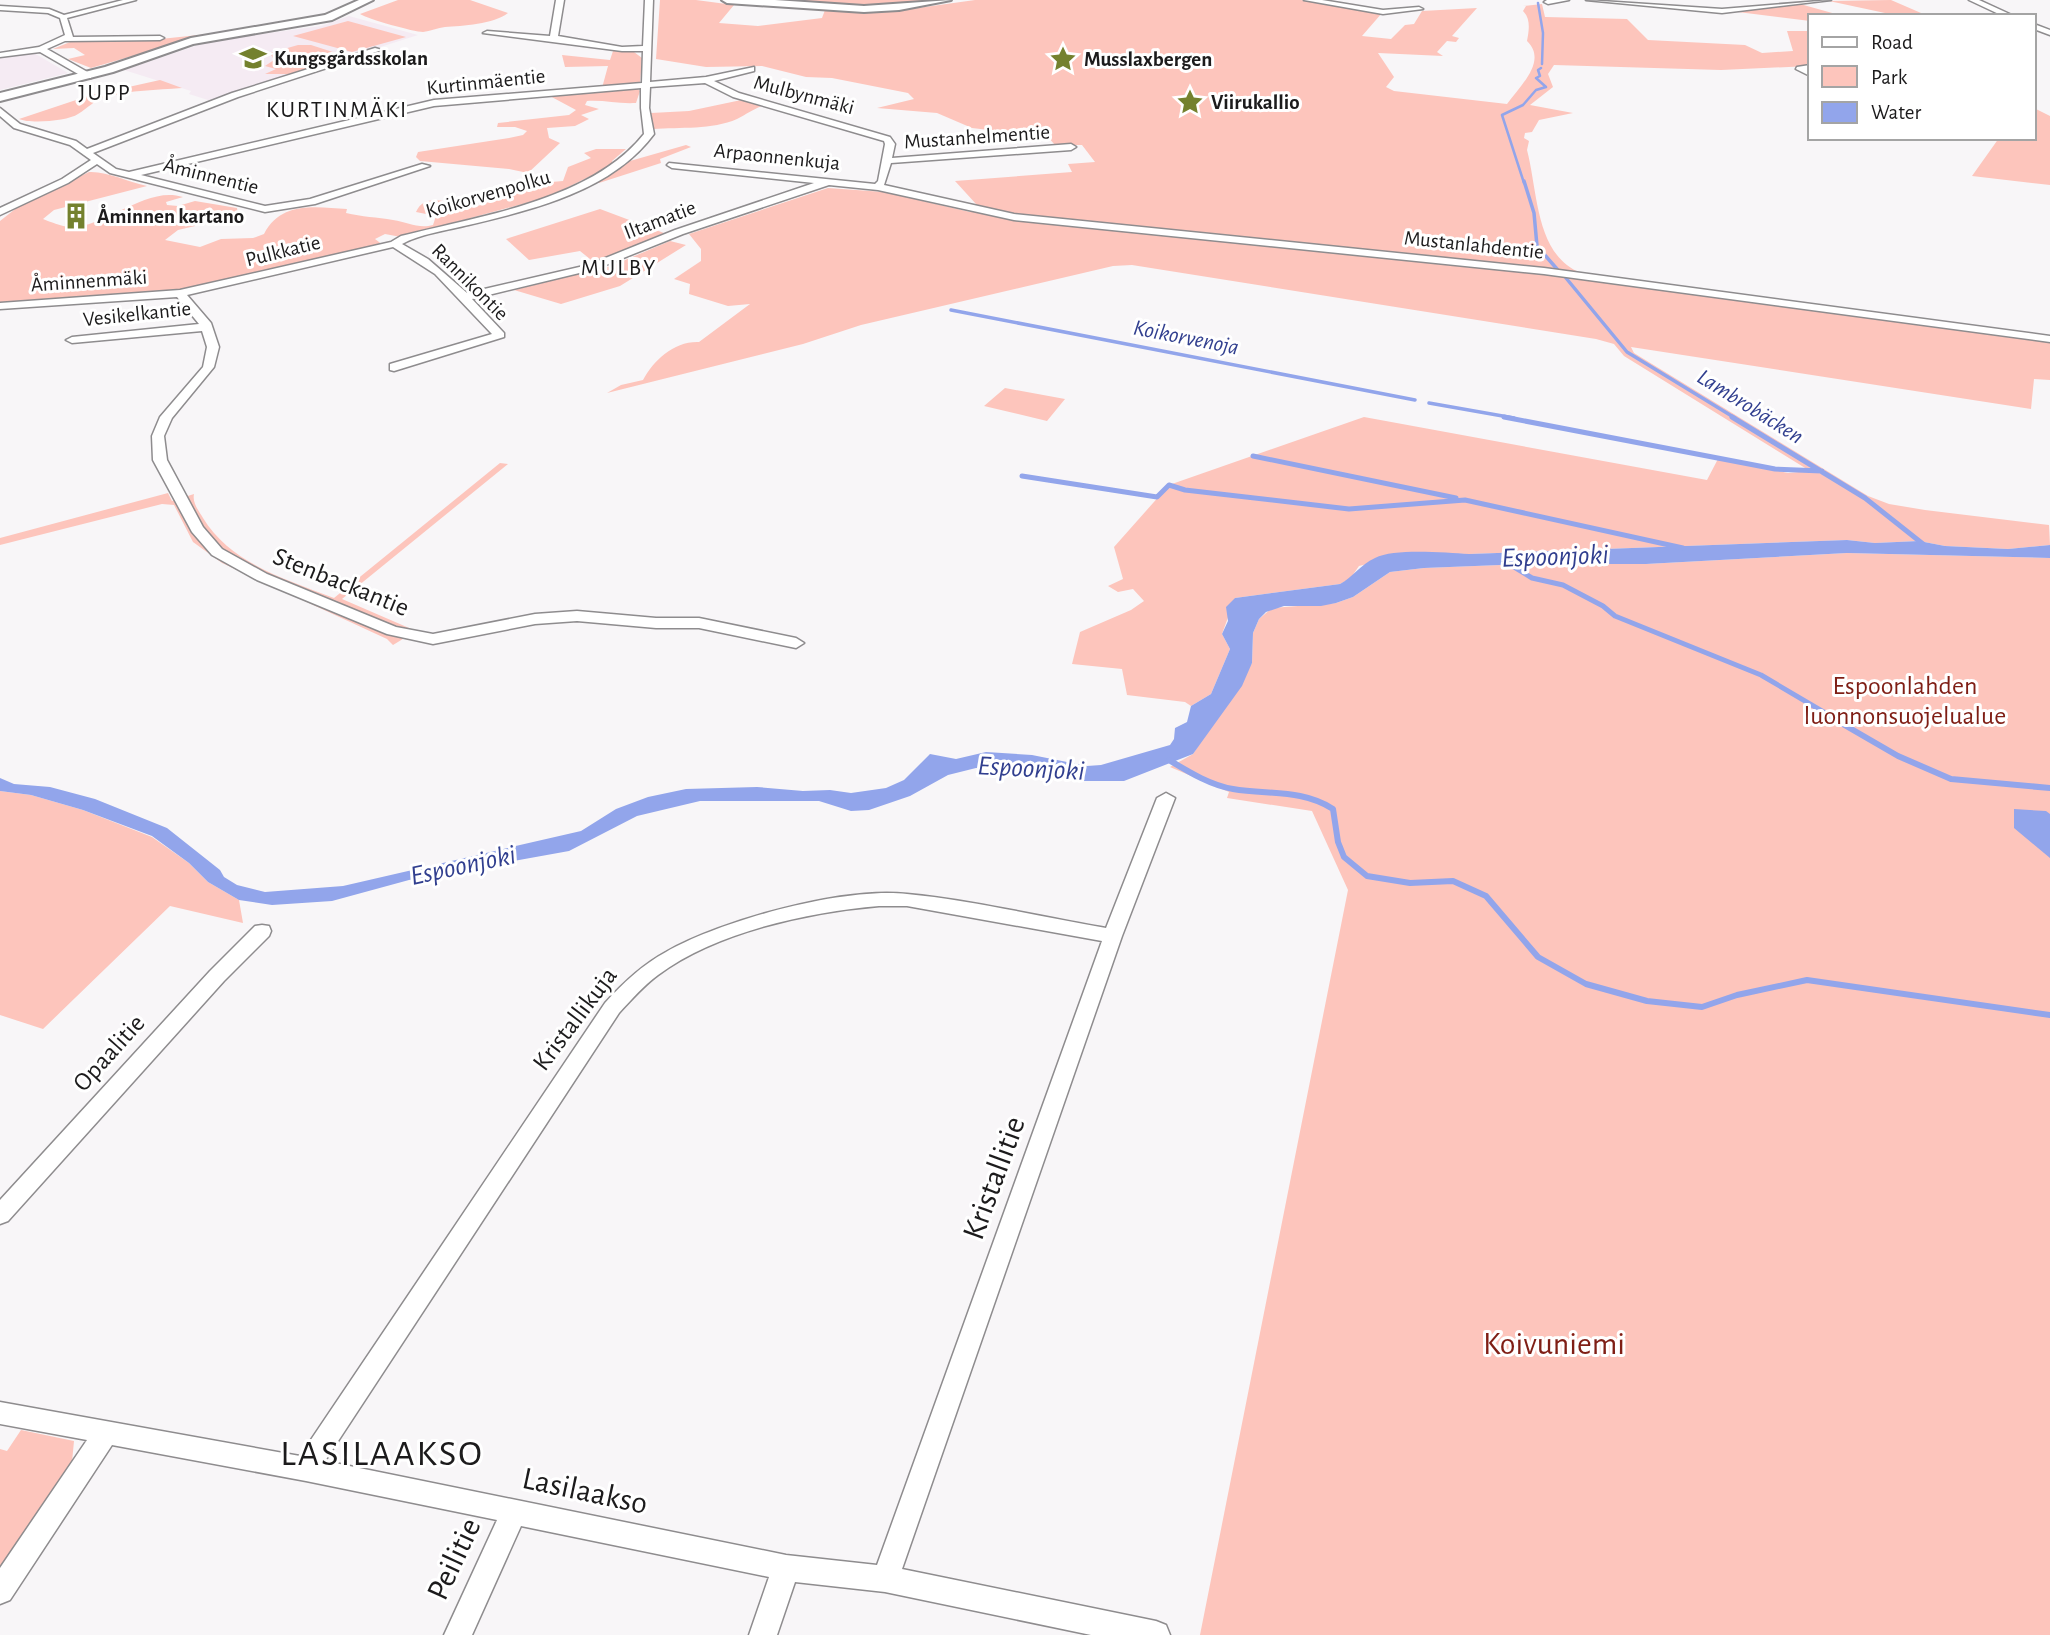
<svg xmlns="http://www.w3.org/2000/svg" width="2050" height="1635" font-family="'Alegreya Sans',sans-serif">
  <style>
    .built { fill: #f5ebf3 }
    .green { fill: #fdc5bc }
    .water { fill: #92a5eb }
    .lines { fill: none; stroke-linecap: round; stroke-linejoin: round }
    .stream-far3 { stroke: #92a5eb; stroke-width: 2.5 }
    .stream-far2 { stroke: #92a5eb; stroke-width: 3.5 }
    .stream-far1 { stroke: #92a5eb; stroke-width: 5 }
    .stream { stroke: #92a5eb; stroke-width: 6 }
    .street-casing { stroke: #8e8c8e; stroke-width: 3 }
    .secondary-casing { stroke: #8e8c8e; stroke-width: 4 }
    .street { fill: #fff; fill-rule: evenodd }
    .secondary { fill: #fff; fill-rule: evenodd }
    .labels { text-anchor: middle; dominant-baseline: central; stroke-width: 6; stroke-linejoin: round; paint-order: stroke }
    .far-poi-label { font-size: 21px; font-weight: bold; fill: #1c1b1c; stroke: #fff; text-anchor: start }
    .far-street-label { font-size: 21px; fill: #1c1b1c; stroke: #fff }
    .far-neighbourhood-label { font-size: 23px; letter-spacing: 2px; fill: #1c1b1c; stroke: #fff }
    .far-water-label { font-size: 23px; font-style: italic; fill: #313f8f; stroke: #fff }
    .street-label { font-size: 26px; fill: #1c1b1c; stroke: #fff }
    .park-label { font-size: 26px; fill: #7f1e15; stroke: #fff }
    .water-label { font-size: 28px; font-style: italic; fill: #313f8f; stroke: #fff }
    .near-street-label { font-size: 32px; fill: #1c1b1c; stroke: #fff }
    .near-park-label { font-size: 32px; fill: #7f1e15; stroke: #fff }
    .near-quarter-label { font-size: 37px; letter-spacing: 2px; fill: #1c1b1c; stroke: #fff }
  </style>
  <rect width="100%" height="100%" fill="#f8f6f8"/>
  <!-- built -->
  <path class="built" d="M 349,16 L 418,35 L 211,101 L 189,94 L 191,91 L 124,70 L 210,41 L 321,26 Z
    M 34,53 L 68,73 L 0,90 L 0,57 Z"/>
  <!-- green -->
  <path class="green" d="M 398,0 L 470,0 L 508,13 C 494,24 462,26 445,27 C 438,28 430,31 423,32 C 414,32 368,19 360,14 Z
    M 660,0 L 696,0 L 734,5 L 719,23 L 758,26 L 822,18 L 825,10 L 889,12 L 975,0 L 1301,0 L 1382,13 L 1362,36 L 1391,39 L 1405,25 L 1414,24 L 1422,11 L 1477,8 L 1452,36 L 1459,38 L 1456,42 L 1447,41 L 1437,52 L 1443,56 L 1378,53 L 1394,77 L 1386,87 L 1394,91 L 1507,104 C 1520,86 1548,61 1527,41 C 1529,30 1531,19 1523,11 L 1526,6 L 1523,6 L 1542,4 L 1545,17 L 1627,19 L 1648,40 L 1745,45 L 1762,53 L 1793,51 L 1787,31 L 1810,31 L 1810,66 L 1721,70 L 1554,65 L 1548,74 L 1553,87 L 1530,105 L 1573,113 L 1539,120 L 1532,132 L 1525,133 L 1524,138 L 1529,141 L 1527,150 C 1538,191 1535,255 1581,273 L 1580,278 L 2050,342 L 2050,380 L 2034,379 L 2031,409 L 1631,347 L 1634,353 L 1868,496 L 1889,504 L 1925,510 L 2049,525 L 2050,545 L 2008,549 L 1945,546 L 1919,541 L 1875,543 L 1847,540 L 1469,554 L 1413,553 L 1359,566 L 1350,579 L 1340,584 L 1235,598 L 1222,634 L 1230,649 L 1211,694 L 1191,706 L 1185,702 L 1127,695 L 1122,669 L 1072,664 L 1080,632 L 1131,610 L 1144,601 L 1133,589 L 1118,592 L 1108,586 L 1123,579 L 1114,547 L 1169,485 L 1364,417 L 1707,480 L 1719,457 L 1725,460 L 1788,473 L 1810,471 L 1624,356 L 1614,344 L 1596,339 L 1132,265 L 1113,266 L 861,325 L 803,344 L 607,393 L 621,385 L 643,380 C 654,360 674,341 699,342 L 750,304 L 728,306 L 689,294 L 690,284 L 674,279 L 701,261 L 701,249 L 689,234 L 828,188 L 884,192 L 970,212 L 977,208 L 976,204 L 955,181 L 1072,172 L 1068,164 L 1095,162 L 1082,145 L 1055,145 L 1048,137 L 972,128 L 937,113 L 877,108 L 914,99 L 908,93 L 832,78 L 806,77 L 762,66 L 706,67 L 656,59 Z
    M 736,0 L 937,0 L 896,7 Z
    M 1891,0 L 1928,16 L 1899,16 L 1829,1 Z
    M 1800,4 L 1843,16 L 1810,16 L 1810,21 L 1738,12 Z
    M 348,21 L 406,37 L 352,52 L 293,36 Z
    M 208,34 L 91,68 L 68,59 L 85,55 L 74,48 L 53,49 L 75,40 L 151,40 Z
    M 298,45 L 311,45 L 342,55 L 332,58 L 338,61 C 329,64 322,60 310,63 L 318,67 L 295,74 L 265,74 L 276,69 L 265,66 L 274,60 L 270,53 Z
    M 613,51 L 634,52 L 642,58 L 640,84 L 602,88 L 608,66 L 565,67 L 562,55 L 610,60 Z
    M 160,80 L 182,88 C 156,90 131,90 106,97 C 94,100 88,108 78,114 C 68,121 30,124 19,119 L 88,96 Z
    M 637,88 L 640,91 L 636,103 C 618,104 605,100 587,101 L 585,105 L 599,109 L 581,115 L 589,119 L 575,126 L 547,128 L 549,138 L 560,143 L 528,173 L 509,169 L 420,161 L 416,157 L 418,152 L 509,138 L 523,135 L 527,131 L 515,127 L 497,127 L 498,123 L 569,115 L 576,110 L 548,95 Z
    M 746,99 L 767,104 C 755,108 747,114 737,119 C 712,130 680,127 653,129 L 651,113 L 689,111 Z
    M 2034,108 L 2050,116 L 2050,185 L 1972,176 L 1999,138 L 2034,138 Z
    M 686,145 L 691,147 L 660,159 L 661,163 L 599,183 L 596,181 L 630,161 Z
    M 596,149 L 626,149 L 612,161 L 613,165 L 548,197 L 401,237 L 385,234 L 375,239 L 383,245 L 203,288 L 0,303 L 0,221 L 19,206 L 89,172 C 107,171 128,182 147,186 L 54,210 L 43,219 C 51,222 60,226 69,227 C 106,228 146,185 183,197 L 166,202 L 167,205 L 178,206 L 195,201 L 237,208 L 238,216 L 178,230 L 165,240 L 200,247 L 221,239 L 253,238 L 264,234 C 281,201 315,207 347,209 L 346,213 C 362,217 377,217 393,220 C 408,222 418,229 433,225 L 436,216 L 416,212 C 426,189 456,207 475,207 L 540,183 L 563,181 L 568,167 L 591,158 L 584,153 Z
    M 600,209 L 664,233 L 595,263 L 580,251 L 529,260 L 506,239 Z
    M 670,241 L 686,245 L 620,286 L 561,304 L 514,290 L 611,266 Z
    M 1005,388 L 1065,399 L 1047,421 L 984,406 Z
    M 500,463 L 508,464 L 342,599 L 416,631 L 393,645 L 387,639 L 222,563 L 193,542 L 174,505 L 162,504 L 0,545 L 0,538 L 168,493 L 172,501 L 194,494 C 192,503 199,511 203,518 C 231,564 286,579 334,598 Z
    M 1847,553 L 2050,558 L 2050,1635 L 1200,1635 L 1348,890 L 1312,811 L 1227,798 L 1229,792 L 1170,767 L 1193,754 L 1252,663 L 1253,633 L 1259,619 L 1272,608 L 1336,603 L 1353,597 L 1390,572 L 1424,568 L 1528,564 L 1646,564 Z
    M 0,791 L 31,795 L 83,810 L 152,837 L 189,863 L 208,882 L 239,900 L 243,923 L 170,906 L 43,1029 L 0,1015 Z
    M 21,1430 L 74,1441 L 72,1462 L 0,1568 L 0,1449 L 7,1451 Z"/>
  <!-- water -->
  <path class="water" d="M 1847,540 L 1875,543 L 1919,541 L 1945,546 L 2008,549 L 2050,545 L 2050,558 L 1847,553 L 1646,564 L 1528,564 L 1424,568 L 1390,572 L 1353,597 L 1336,603 L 1321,606 L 1284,606 L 1266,612 L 1259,619 L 1253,633 L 1252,663 L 1242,686 L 1193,754 L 1124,781 L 1080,781 L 1029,771 L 976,768 L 948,775 L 910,796 L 869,810 L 851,811 L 819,801 L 700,801 L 637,816 L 569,851 L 409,880 L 332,901 L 272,905 L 239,900 L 208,882 L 189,863 L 152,836 L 83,810 L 31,795 L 0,791 L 0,778 L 14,784 L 50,787 L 95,799 L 167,828 L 220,870 L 224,877 L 237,885 L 265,892 L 343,886 L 581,831 L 616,809 L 648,797 L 686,789 L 757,787 L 803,791 L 830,790 L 851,793 L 886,788 L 904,780 L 930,754 L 956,759 L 986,752 L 1032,755 L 1087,766 L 1101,765 L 1170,745 L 1174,739 L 1175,728 L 1187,722 L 1191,706 L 1211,694 L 1230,649 L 1222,634 L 1228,621 L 1226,607 L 1235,598 L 1340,584 C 1353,577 1360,565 1375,558 C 1395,548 1445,553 1469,554 Z
    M 2014,809 L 2046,811 L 2050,814 L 2050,858 L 2014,828 Z"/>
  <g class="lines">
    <!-- stream-far3 -->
    <path class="stream-far3" d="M 1538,3 L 1543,33 L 1542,64
      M 1524,183 L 1502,115 L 1523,105 L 1536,90 L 1546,87 L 1536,78 L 1540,76 L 1538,70 L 1541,68"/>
    <!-- stream-far2 -->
    <path class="stream-far2" d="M 1524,181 L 1534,213 L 1537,246 L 1557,269
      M 1566,278 L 1627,352 L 1735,418
      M 951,310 L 1415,400
      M 1429,403 L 1514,418"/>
    <!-- stream-far1 -->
    <path class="stream-far1" d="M 1504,417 L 1775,469 L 1822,471
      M 1732,417 L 1865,498 L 1923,544
      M 1253,456 L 1456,498
      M 1022,476 L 1157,497 L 1169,485 L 1185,490 L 1349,509 L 1465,500 L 1683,548
      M 1506,562 L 1532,578 L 1563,585 L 1603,606 L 1615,616 L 1761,675 L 1844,724"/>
    <!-- stream -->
    <path class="stream" d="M 1841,723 L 1898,756 L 1951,779 L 2050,788
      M 1169,760 C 1189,772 1210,785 1233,789 C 1268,795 1302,789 1333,809 L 1338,842 L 1344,857 L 1367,876 L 1410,883 L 1453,881 L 1486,896 L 1538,957 L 1586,984 L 1647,1001 L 1702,1007 L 1737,995 L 1807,980 L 2050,1015"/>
    <!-- street casing -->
    <g class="street-casing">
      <path id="street" d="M 123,0 L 136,0 L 67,18 L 73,37 L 160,36 L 164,38 L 160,40 L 65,41 L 47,49 L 91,74 L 91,78 L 85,78 L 40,52 L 0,57 L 0,53 L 39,47 L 65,35 L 60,18 L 48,13 L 0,10 L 0,6 L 49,9 L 64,15 Z
        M 556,0 L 564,0 L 558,36 L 622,47 L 643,46 L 645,0 L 653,0 L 650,82 L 706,77 L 754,67 L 754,71 L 714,81 L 739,93 L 890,137 L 895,144 L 892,158 L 1071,144 L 1076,147 L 1071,150 L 891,163 L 884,185 L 1014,214 L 1544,268 L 2050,336 L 2050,342 L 1544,274 L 1014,220 L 878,190 L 829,185 L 683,234 L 596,269 L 472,299 L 504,333 L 504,337 L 394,371 L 390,370 L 390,364 L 492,334 L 435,274 L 393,247 L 187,295 L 211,323 L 219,347 L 214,367 L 172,418 L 164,436 L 167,460 L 203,527 L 222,549 L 267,574 L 396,627 L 433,634 L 535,614 L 577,611 L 656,618 L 699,618 L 796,638 L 804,643 L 796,648 L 699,628 L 656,628 L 577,621 L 535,624 L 433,644 L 387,634 L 257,580 L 212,555 L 192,532 L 153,460 L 152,436 L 160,417 L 203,367 L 207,347 L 202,331 L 72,343 L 66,340 L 72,337 L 199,324 L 177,297 L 0,309 L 0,303 L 180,290 L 391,242 L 401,236 C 480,216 592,200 644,134 L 641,108 L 641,88 L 434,106 L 141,175 L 265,206 L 310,199 L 422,164 L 430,166 L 315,204 L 265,212 L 110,173 L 97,164 L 68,183 L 0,215 L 0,208 L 62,179 L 91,160 L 70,145 L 14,128 L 0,116 L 0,108 L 20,124 L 76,141 L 87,149 L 232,93 L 375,48 L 382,50 L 238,97 L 93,153 L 116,169 L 129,172 L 434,100 L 642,83 L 643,51 L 622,51 L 483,33 L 487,31 L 550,36 ZM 705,83 L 733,97 L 884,141 L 885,144 L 878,181 L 875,184 L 669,163 L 667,165 L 672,168 L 814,183 L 675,230 L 588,265 L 467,293 L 428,259 L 402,244 C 420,234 444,231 464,226 C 531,210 611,192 654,134 L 649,108 L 650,87 Z
        M 1304,0 L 1322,0 L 1383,10 L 1419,7 L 1423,9 L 1383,14 Z
        M 1547,0 L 1569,0 L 1548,4 L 1544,2 Z
        M 1586,0 L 1722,9 L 1831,0 L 1722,13 Z
        M 1969,0 L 1979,0 L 2014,16 L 2003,16 Z
        M 2034,24 L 2050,30 L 2050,35 L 2034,29 Z
        M 1810,65 L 1810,76 L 1796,69 L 1797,67 Z
        M 1166,793 L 1175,798 L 1122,936 L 902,1569 L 1156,1621 L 1166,1625 L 1170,1635 L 1091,1635 L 885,1592 L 795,1582 L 777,1635 L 749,1635 L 769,1577 L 521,1526 L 472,1635 L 444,1635 L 497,1520 L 306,1481 L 112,1445 L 10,1600 L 0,1604 L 0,1568 L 87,1440 L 0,1424 L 0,1402 L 300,1456 L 605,1003 C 623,983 642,965 666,952 C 722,920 843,887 907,894 C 971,900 1042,917 1106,928 L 1157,798 ZM 879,906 L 907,906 L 1102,941 L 877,1565 L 786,1555 L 325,1461 L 619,1013 C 631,1000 643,986 658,975 C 716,932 808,912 879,906 Z
        M 262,925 L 269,926 L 271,931 L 269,936 L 224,981 L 8,1221 L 0,1224 L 0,1200 L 210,971 L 255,926 Z"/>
    </g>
    <!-- secondary casing -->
    <g class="secondary-casing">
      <path id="secondary" d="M 359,0 L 373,0 L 332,20 L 193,44 L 113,72 L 0,101 L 0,93 L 105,67 L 191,38 L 325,15 Z
        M 722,0 L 775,0 L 864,6 L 951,0 L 899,10 L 864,12 L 727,3 Z"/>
    </g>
    <!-- street -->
    <use href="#street" class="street"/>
    <!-- secondary -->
    <use href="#secondary" class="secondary"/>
  </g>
  <!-- icons -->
  <defs>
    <g id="school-bare" transform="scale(2.1)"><path d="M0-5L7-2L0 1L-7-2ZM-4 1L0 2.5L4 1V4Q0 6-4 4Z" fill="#74812e" stroke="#fff" stroke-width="2.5" paint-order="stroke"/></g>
    <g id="sight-bare" transform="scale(2.1)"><path d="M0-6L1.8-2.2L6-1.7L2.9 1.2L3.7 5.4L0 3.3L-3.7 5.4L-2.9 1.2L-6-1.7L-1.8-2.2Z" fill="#74812e" stroke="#fff" stroke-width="2.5" paint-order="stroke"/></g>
    <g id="building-bare" transform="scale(2.1)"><path d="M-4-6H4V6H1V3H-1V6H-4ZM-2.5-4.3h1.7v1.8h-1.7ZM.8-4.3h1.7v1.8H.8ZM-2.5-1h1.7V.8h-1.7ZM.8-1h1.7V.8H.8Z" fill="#74812e" stroke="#fff" stroke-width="2.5" paint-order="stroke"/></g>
  </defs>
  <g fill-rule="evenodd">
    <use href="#school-bare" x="253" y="58"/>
    <use href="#sight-bare" x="1063" y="59"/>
    <use href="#sight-bare" x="1190" y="102"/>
    <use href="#building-bare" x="76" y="216"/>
  </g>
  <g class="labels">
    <!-- far-poi labels -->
    <g class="far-poi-label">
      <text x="274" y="58">Kungsgårdsskolan</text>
      <text x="1084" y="59">Musslaxbergen</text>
      <text x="1211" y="102">Viirukallio</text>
      <text x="97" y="216">Åminnen kartano</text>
    </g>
    <!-- far-street labels -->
    <g class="far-street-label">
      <text transform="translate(486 82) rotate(-6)">Kurtinmäentie</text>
      <text transform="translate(804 95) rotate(15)">Mulbynmäki</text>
      <text transform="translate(977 137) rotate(-4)">Mustanhelmentie</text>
      <text transform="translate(777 157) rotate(6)">Arpaonnenkuja</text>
      <text transform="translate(211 176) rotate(14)">Åminnentie</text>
      <text transform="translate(488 194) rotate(-16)">Koikorvenpolku</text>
      <text transform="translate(660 220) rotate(-21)">Iltamatie</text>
      <text transform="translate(1474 245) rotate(6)">Mustanlahdentie</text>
      <text transform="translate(283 251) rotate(-14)">Pulkkatie</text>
      <text transform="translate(89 281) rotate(-4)">Åminnenmäki</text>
      <text transform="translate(470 282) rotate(45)">Rannikontie</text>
      <text transform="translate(137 314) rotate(-6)">Vesikelkantie</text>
    </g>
    <!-- far-neighbourhood labels -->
    <g class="far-neighbourhood-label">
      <text x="105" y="93">JUPP</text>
      <text x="337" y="110">KURTINMÄKI</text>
      <text x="619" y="268">MULBY</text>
    </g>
    <!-- far-water labels -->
    <g class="far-water-label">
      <text transform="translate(1186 338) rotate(11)">Koikorvenoja</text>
      <text transform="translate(1750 407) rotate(32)">Lambrobäcken</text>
    </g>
    <!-- street labels -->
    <g class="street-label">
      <text transform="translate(341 582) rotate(22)">Stenbackantie</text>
      <text transform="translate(575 1019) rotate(-53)">Kristallikuja</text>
      <text transform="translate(109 1053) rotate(-48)">Opaalitie</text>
    </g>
    <!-- park labels -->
    <g class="park-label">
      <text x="1905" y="686">Espoonlahden<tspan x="1905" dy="30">luonnonsuojelualue</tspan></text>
    </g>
    <!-- water labels -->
    <g class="water-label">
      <text transform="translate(1555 557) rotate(-2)">Espoonjoki</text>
      <text transform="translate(1031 769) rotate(3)">Espoonjoki</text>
      <text transform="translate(463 866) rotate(-12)">Espoonjoki</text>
    </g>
    <!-- near-street labels -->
    <g class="near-street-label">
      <text transform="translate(994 1178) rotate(-70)">Kristallitie</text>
      <text transform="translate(585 1491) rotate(12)">Lasilaakso</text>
      <text transform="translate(454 1559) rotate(-65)">Peilitie</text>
    </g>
    <!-- near-park labels -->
    <g class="near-park-label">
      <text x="1554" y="1344">Koivuniemi</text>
    </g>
    <!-- near-quarter labels -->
    <g class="near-quarter-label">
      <text x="382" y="1453">LASILAAKSO</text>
    </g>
  </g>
  <!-- legend -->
  <rect x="1808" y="14" width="228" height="126" fill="#ffffff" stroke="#a4a4a4" stroke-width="2"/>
  <rect x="1822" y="37" width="35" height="10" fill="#ffffff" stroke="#a4a4a4" stroke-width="2"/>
  <text x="1871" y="49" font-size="21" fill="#1c1b1c">Road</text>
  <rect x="1822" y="66" width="35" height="21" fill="#fdc5bc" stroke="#a4a4a4" stroke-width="2"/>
  <text x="1871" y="84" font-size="21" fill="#1c1b1c">Park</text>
  <rect x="1822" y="102" width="35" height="21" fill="#92a5eb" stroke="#a4a4a4" stroke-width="2"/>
  <text x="1871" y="119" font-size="21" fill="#1c1b1c">Water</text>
</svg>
